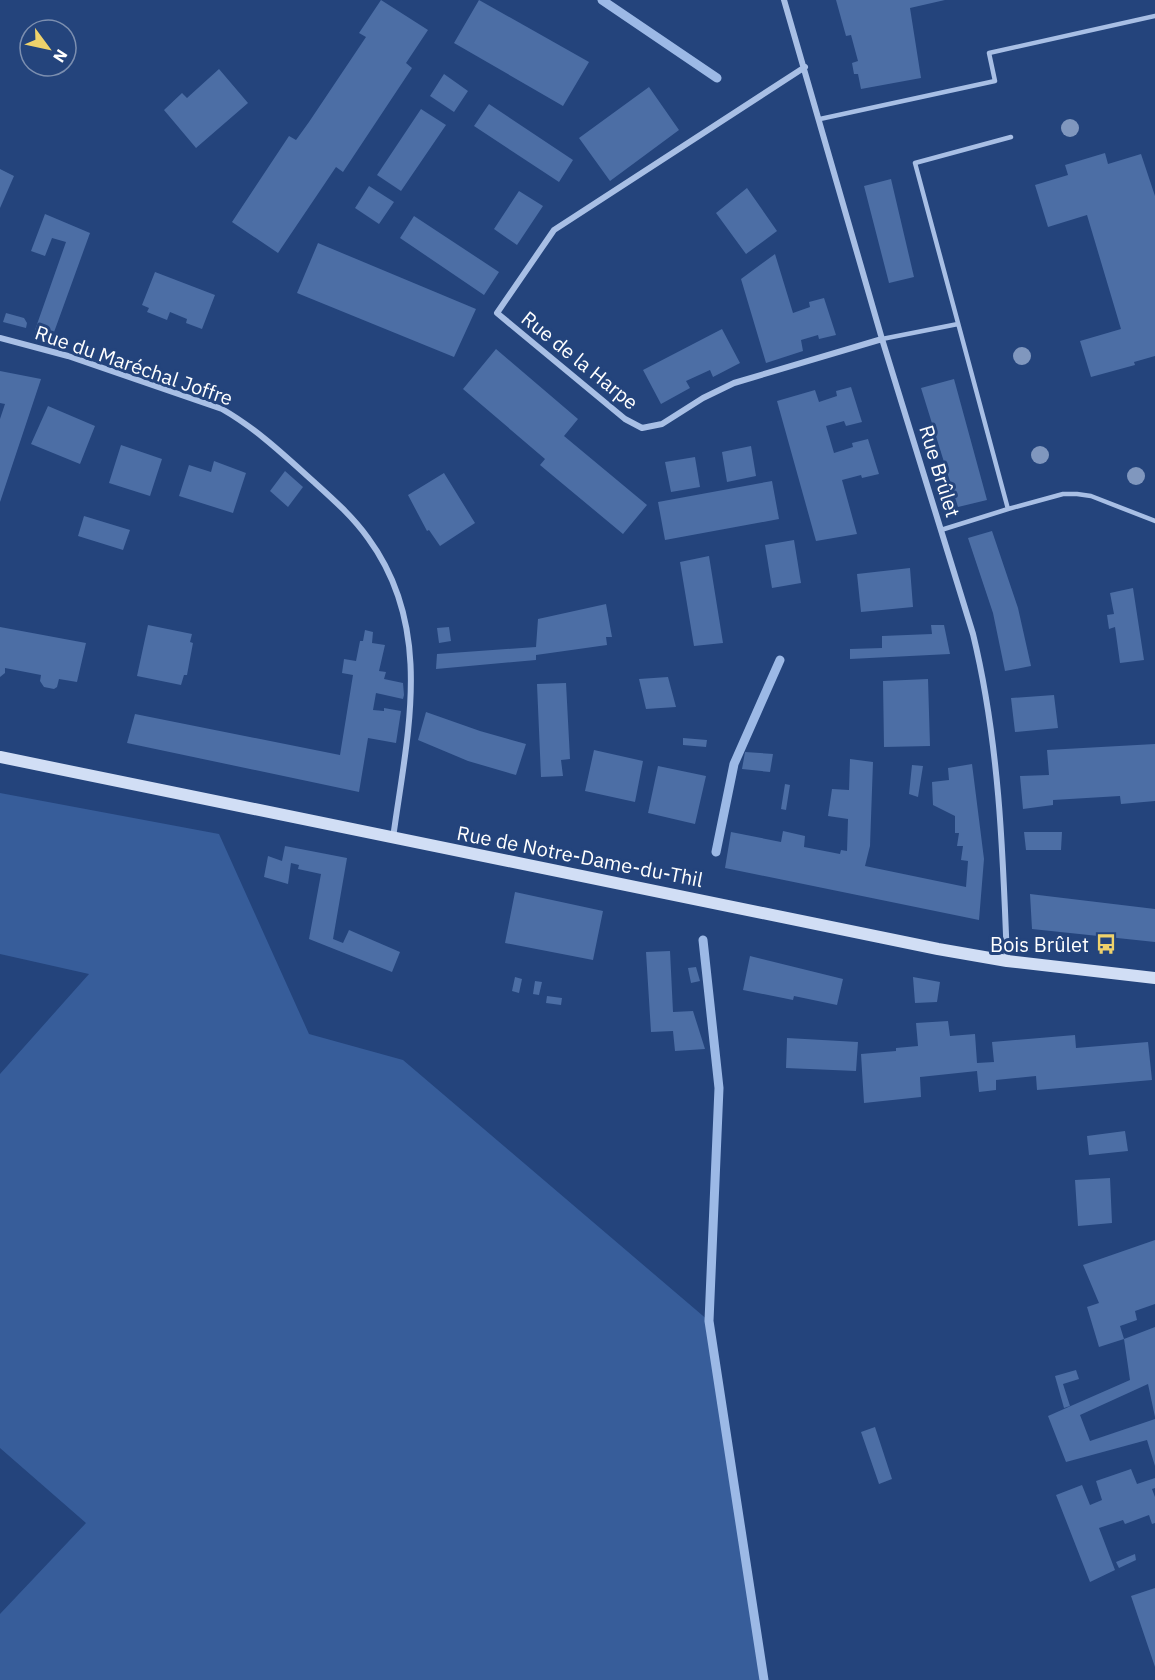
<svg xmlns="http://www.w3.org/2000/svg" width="1155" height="1680" font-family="'IBM Plex Sans',sans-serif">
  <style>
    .green { fill: #375d9a }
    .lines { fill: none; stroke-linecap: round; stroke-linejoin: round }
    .stream { stroke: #9cb9e6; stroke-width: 9 }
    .building { fill: #4c6ea5 }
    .service { stroke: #a8bfe5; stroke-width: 4.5 }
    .minor { stroke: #a8bfe5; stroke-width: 6 }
    .secondary { stroke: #d1def5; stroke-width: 12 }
    .tree { fill: #8097be }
    .labels { text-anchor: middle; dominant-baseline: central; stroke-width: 6; stroke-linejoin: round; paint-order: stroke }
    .street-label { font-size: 20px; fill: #fff; stroke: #24447c }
    .poi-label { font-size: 20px; fill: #fff; stroke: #24447c; text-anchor: end }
  </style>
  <rect width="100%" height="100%" fill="#24447c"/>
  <!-- green -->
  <path class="green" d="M 0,793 L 219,834 L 309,1034 L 403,1060 L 709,1321 L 761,1680 L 0,1680 L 0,1614 L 86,1523 L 0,1448 L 0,1074 L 89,974 L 0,954 Z"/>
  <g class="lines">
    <!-- stream -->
    <path class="stream" d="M 602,0 L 717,78
      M 716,852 L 734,764 L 780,660
      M 703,940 L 719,1088 L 709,1321 L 764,1680"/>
  </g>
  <!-- building -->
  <path class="building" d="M 381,0 L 428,30 L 406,63 L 412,68 L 343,172 L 336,167 L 278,253 L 232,222 L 289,136 L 296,140 L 309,122 L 366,37 L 359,33 Z
    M 479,0 L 589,62 L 563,106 L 454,43 Z
    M 836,0 L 945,0 L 910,8 L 921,78 L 861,89 L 858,74 L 854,74 L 852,63 L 858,61 L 851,35 L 846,36 Z
    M 219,69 L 248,103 L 196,148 L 164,110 L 182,93 L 187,98 Z
    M 444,74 L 468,91 L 454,112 L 430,96 Z
    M 649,87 L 679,130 L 610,181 L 579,138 Z
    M 489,104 L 573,160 L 559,182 L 474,126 Z
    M 421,109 L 446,125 L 401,191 L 377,175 Z
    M 1105,153 L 1108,164 L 1141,154 L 1155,196 L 1155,356 L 1134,362 L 1135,365 L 1091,377 L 1080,341 L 1121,329 L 1087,215 L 1048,227 L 1035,185 L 1068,175 L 1065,165 Z
    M 0,169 L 14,176 L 0,208 Z
    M 891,179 L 914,277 L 889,283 L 864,186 Z
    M 369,186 L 394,202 L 379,224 L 355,208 Z
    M 747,188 L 777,231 L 746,254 L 716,213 Z
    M 519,191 L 543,206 L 517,245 L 494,229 Z
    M 45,214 L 90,233 L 53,335 L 35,330 L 66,242 L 52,238 L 45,256 L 31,251 Z
    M 414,216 L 499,272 L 484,295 L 400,238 Z
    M 318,243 L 476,309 L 454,357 L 297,293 Z
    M 775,254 L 793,313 L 810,307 L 809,302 L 824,298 L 836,335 L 819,339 L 818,335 L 801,340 L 803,351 L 766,363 L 741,279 Z
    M 155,272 L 215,295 L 202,329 L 186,323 L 187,319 L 170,312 L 167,320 L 147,312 L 149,308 L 142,305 Z
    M 6,313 L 24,318 L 27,323 L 26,328 L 3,322 Z
    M 722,329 L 740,363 L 713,377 L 710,370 L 686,381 L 690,388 L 661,404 L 643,370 Z
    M 496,349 L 578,419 L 564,436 L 647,505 L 623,534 L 540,465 L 545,459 L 463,389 Z
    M 0,371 L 41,379 L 0,502 L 0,419 L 5,404 L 0,403 Z
    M 954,379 L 987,500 L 958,507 L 921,388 Z
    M 851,387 L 862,422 L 846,426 L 844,421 L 826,426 L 834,453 L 853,447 L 852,443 L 868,439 L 879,474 L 862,478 L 861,475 L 842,480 L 857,534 L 816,541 L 777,401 L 815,390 L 819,402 L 837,396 L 836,391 Z
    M 48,406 L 95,426 L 80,464 L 31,444 Z
    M 121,445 L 162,459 L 150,496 L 109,483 Z
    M 751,446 L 756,476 L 727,482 L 722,452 Z
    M 695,457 L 700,487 L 671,492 L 665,462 Z
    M 214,461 L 246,473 L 233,513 L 179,496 L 189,465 L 211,472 Z
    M 285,471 L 303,487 L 288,507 L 270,491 Z
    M 444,473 L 475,523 L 440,546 L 429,530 L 427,531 L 408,495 Z
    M 772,481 L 779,519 L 665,540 L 658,502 Z
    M 84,516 L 130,530 L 123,550 L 78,536 Z
    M 992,531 L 1018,608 L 1031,666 L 1005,671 L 993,613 L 968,538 Z
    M 794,540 L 801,583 L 772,588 L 765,545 Z
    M 709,556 L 723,643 L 694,646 L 680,562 Z
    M 910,568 L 913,607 L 861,612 L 857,574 Z
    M 1133,588 L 1144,660 L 1120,663 L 1115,627 L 1109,629 L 1107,615 L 1114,614 L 1110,593 Z
    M 606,604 L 612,637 L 606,637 L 607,645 L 536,655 L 536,660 L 436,669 L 437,654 L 536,647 L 538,619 Z
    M 148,625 L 192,634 L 190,642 L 193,643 L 187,675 L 184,675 L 181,685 L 137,676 Z
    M 931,625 L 944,625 L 950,654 L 850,659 L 850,649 L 882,648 L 882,636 L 932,634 Z
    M 0,627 L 86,643 L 77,682 L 59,679 L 57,687 L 54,689 L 44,687 L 40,681 L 41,675 L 5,668 L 5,673 L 0,677 Z
    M 449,627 L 451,641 L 439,643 L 437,628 Z
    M 365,630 L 373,632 L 372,643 L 385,645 L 379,671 L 386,672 L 384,679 L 403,683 L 404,695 L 403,699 L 376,693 L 373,710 L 384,711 L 384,708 L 401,711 L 396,743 L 368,738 L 359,792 L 127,743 L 135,714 L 340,755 L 353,675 L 342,673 L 344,659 L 356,661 L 360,641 L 363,641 Z
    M 668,677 L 676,707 L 646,709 L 639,679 Z
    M 928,679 L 930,746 L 884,747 L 883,681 Z
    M 566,683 L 570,759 L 561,760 L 563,776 L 541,777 L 537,684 Z
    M 1054,695 L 1058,728 L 1015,732 L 1011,698 Z
    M 426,712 L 480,731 L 526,744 L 516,775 L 468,761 L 418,740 Z
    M 683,738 L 707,740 L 706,747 L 683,745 Z
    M 1155,744 L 1155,801 L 1121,804 L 1120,796 L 1053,800 L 1053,805 L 1023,809 L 1020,776 L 1049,775 L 1047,750 Z
    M 594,750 L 643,761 L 635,802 L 585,791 Z
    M 745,752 L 773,754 L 770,772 L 742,769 Z
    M 850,759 L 873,762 L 870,846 L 865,866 L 966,887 L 968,861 L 961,860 L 963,846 L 957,846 L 959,833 L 955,833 L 955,816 L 933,805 L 932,782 L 949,780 L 948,768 L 972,764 L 984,859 L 979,920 L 725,868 L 731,832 L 781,842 L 783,831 L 805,836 L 804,847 L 840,854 L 841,850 L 847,851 L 848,819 L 828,816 L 832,789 L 849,790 Z
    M 912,765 L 923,766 L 918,797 L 909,794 Z
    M 658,766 L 706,776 L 695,824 L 648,813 Z
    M 785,784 L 790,785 L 786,810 L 781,809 Z
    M 1024,832 L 1062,832 L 1061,850 L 1026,850 Z
    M 285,846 L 347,858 L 333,939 L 343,943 L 349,930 L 400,952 L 392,972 L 309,939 L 321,874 L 298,869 L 299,865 L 291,863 L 288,884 L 264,877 L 268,856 L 282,861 Z
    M 515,892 L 603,911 L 593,960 L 505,943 Z
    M 1030,894 L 1155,909 L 1155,942 L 1032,929 Z
    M 670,951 L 673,1012 L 693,1011 L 705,1049 L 675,1051 L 673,1031 L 651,1032 L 646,952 Z
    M 750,956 L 843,979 L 837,1005 L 794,996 L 793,1000 L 743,990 Z
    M 696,967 L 700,981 L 691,983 L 688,968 Z
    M 515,977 L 522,979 L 519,993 L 512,991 Z
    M 913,977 L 940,982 L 937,1002 L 915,1003 Z
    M 535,981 L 542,982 L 539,995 L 533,994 Z
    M 547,996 L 562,998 L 561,1005 L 546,1003 Z
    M 948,1021 L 950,1036 L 975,1034 L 977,1063 L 994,1062 L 992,1042 L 1075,1035 L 1076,1048 L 1148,1042 L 1152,1080 L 1037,1090 L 1036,1076 L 996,1080 L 996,1090 L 979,1092 L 977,1071 L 920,1077 L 921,1097 L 864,1103 L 861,1054 L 896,1051 L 896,1048 L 918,1046 L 916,1023 Z
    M 787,1038 L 858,1042 L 856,1071 L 786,1068 Z
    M 1125,1131 L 1128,1151 L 1089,1155 L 1087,1136 Z
    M 1110,1178 L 1112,1223 L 1078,1226 L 1075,1180 Z
    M 1155,1240 L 1155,1304 L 1135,1311 L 1137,1320 L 1120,1326 L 1124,1339 L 1099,1347 L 1087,1307 L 1099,1303 L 1083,1265 Z
    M 1155,1327 L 1155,1417 L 1148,1384 L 1080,1415 L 1090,1441 L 1155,1419 L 1155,1466 L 1147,1440 L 1066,1462 L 1048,1416 L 1130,1380 L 1124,1339 Z
    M 1076,1370 L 1079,1379 L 1063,1384 L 1070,1406 L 1064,1408 L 1055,1376 Z
    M 875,1427 L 892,1479 L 879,1484 L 861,1432 Z
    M 1131,1469 L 1137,1484 L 1155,1478 L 1155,1488 L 1152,1489 L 1155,1497 L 1155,1523 L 1152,1524 L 1149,1515 L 1125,1524 L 1123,1520 L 1099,1528 L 1115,1570 L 1090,1582 L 1056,1495 L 1082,1485 L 1090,1505 L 1102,1500 L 1096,1481 Z
    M 1135,1554 L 1136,1560 L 1119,1568 L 1116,1562 Z
    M 1155,1588 L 1155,1667 L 1131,1596 Z"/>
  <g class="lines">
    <!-- service -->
    <path class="service" d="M 820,119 L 995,81 L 989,53 L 1155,16
      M 882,339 L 958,324
      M 1008,509 L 915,163 L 1011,137
      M 941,530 L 1008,509 L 1063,494 L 1077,494 L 1091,496 L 1155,521"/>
    <!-- minor -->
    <path class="minor" d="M 784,0 L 882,339 L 973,634 C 999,741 1003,851 1007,961
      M 805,67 L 554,230 L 497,313 L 625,419 L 642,428 L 662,424 L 703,398 L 734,383 L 882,339
      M 0,338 L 68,356 L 222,409 C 257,429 285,456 314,482 C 334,500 353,517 368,538 C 435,629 407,735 393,838"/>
    <!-- secondary -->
    <path class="secondary" d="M 0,757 L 938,949 L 1007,961 L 1155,978"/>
  </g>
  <!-- trees -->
  <g class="tree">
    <circle cx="1070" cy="128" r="9"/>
    <circle cx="1022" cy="356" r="9"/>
    <circle cx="1040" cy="455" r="9"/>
    <circle cx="1136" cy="476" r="9"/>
  </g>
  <!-- icons -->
  <defs>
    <g id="bus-bare" transform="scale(1.62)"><path d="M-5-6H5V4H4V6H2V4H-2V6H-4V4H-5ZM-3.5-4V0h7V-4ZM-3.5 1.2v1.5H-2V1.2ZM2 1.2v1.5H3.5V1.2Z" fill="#efd26b" stroke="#24447c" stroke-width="2.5" paint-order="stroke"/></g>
  </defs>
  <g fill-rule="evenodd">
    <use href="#bus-bare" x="1106" y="944"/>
  </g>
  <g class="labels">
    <!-- street labels -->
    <g class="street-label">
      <text transform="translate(580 360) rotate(39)">Rue de la Harpe</text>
      <text transform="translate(134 365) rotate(19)">Rue du Maréchal Joffre</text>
      <text transform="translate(940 471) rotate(73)">Rue Brûlet</text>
      <text transform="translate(580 856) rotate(11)">Rue de Notre-Dame-du-Thil</text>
    </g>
    <!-- poi labels -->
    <g class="poi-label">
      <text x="1089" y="944">Bois Brûlet</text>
    </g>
  </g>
  <!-- north arrow -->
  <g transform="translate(48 48) rotate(123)"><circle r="28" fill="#24447c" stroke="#7c8fb0" stroke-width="1.5"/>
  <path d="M0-4.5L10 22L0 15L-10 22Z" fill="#efd26b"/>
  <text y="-9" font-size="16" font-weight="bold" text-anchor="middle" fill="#ffffff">N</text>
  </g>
</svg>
